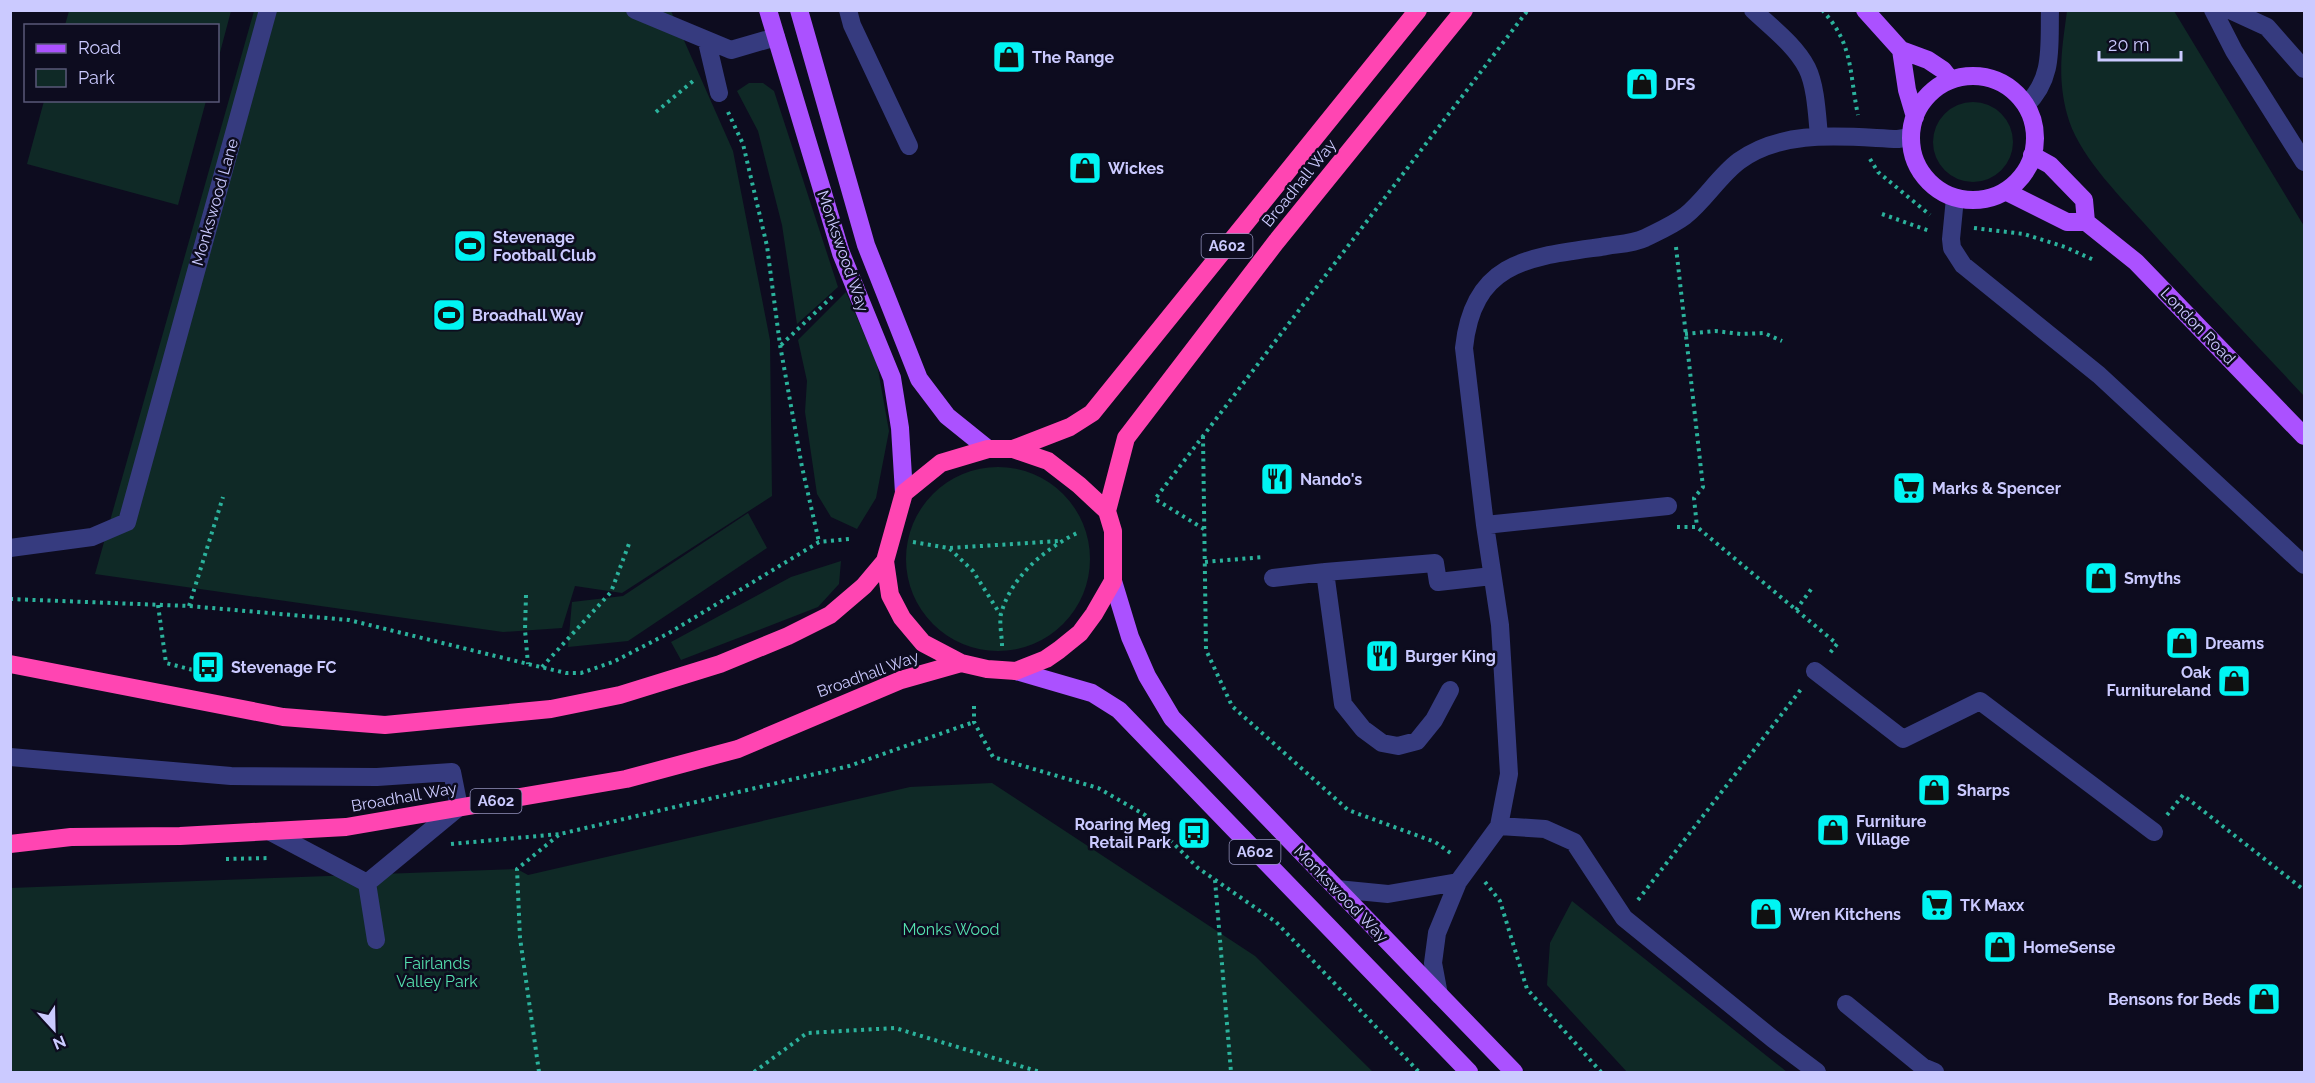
<svg xmlns="http://www.w3.org/2000/svg" width="2315" height="1083" font-family="Raleway,sans-serif">
  <style>
    .green { fill: #0f2926 }
    .lines { fill: none; stroke-linecap: round; stroke-linejoin: round }
    .path { stroke: #2bb29c; stroke-width: 4; stroke-dasharray: 3 4.5; stroke-linecap: butt }
    .minor { stroke: #363b7f; stroke-width: 18 }
    .major { stroke: #ab51ff; stroke-width: 18 }
    .highway { stroke: #ff45b2; stroke-width: 18 }
    .labels { text-anchor: middle; dominant-baseline: central; stroke-width: 5; stroke-linejoin: round; paint-order: stroke }
    .shield { fill: #0d0c1f; stroke: #9291bc; stroke-width: 1.5 }
    .shield-label { font-size: 15px; font-weight: bold; fill: #cbcaff }
    .poi-label { font-size: 16px; font-weight: bold; fill: #cbcaff; stroke: #0d0c1f; text-anchor: start }
    .street-label { font-size: 16px; fill: #cbcaff; stroke: #0d0c1f }
    .park-label { font-size: 16px; fill: #55e1af; stroke: #0d0c1f }
  </style>
  <rect width="100%" height="100%" fill="#0d0c1f"/>
  <!-- green -->
  <path class="green" d="M 69,11 L 69,10 L 231,11 L 218,60 L 218,26 L 65,25 Z
    M 254,11 L 671,11 L 733,151 L 770,340 L 772,496 L 622,593 L 575,586 L 562,628 L 503,632 L 95,574 Z
    M 2067,11 L 2174,11 L 2304,226 L 2304,396 C 2250,338 2195,281 2143,222 C 2117,193 2077,153 2067,114 C 2057,75 2062,49 2067,11 Z
    M 749,83 L 763,83 L 774,91 L 838,287 L 797,324 L 782,225 L 758,131 L 737,91 Z
    M 44,101 L 206,101 L 178,205 L 27,164 Z
    M1933 142a40 40 0 1 1 80 0a40 40 0 1 1-80 0Z
    M 846,292 L 877,364 L 889,431 L 876,498 L 857,529 L 831,517 L 817,494 L 805,412 L 807,381 L 798,340 Z
    M906 559a92 92 0 1 1 184 0a92 92 0 1 1-184 0Z
    M 748,513 L 767,548 L 628,641 L 568,647 L 572,602 L 623,596 Z
    M 841,561 L 839,584 L 818,607 L 681,660 L 671,642 L 791,577 Z
    M 992,783 L 1255,956 L 1373,1072 L 11,1072 L 10,888 L 517,869 L 528,875 L 910,787 Z
    M 1572,901 L 1787,1072 L 1627,1072 L 1547,985 L 1550,943 Z"/>
  <g class="lines">
    <!-- path -->
    <path class="path" d="M 1822,10 C 1854,44 1849,73 1858,115
      M 656,112 L 693,81
      M 728,112 L 743,144 L 767,246 L 780,345 L 802,467 L 819,542
      M 1870,159 L 1878,172 L 1930,215
      M 1882,214 L 1930,231
      M 1974,228 L 2024,234 L 2065,247 L 2096,261
      M 1676,247 L 1703,487 L 1694,498 L 1697,527
      M 1685,334 L 1715,331 L 1741,334 L 1764,333 L 1782,341
      M 781,345 L 835,294
      M 1203,436 L 1206,650 L 1232,706 L 1348,810 L 1435,842 L 1452,854
      M 1677,527 L 1697,527 L 1837,644 L 1829,654
      M 1204,529 L 1155,499 L 1528,10
      M 913,542 L 949,548 L 973,571 L 1000,614
      M 950,548 L 1059,541
      M 1205,562 L 1264,557
      M 526,595 L 525,630 L 528,664
      M 10,599 L 189,606 L 349,620 L 528,664 L 566,673 L 581,673 L 613,662 L 669,633 L 819,542 L 849,539
      M 158,605 L 166,663 L 201,672
      M 189,606 L 223,497
      M 1796,610 L 1812,588
      M 1002,646 C 1002,636 999,623 1001,614 C 1011,576 1046,548 1079,532
      M 542,667 L 611,592 L 630,541
      M 974,706 L 974,722 L 993,757 L 1098,788 L 1145,815 L 1198,868 L 1276,922 L 1419,1072
      M 2167,815 L 2183,795 L 2304,890
      M 451,844 L 560,834
      M 226,859 L 270,858
      M 1215,880 L 1231,1072
      M 1485,882 L 1500,901 L 1527,989 L 1601,1072
      M 1638,900 L 1802,688
      M 539,1072 L 520,938 L 517,869 L 560,834 L 849,766 L 974,722
      M 754,1072 L 807,1033 L 895,1028 L 1040,1072"/>
    <!-- minor -->
    <path class="minor" d="M 635,10 L 731,50 L 776,37
      M 848,10 L 852,25 L 909,146
      M 1753,10 C 1772,28 1795,45 1807,68 C 1816,86 1817,116 1819,136
      M 2213,10 L 2234,51 L 2304,162
      M 2230,10 L 2267,27 L 2304,69
      M 707,42 L 719,93
      M 2026,105 C 2054,78 2049,47 2050,10
      M 1955,198 L 1951,239 L 1952,248 L 1963,265 L 2099,375 L 2304,565
      M 1485,525 L 1668,506
      M 10,548 L 92,537 L 127,522 L 268,10
      M 1325,572 L 1343,704 L 1363,729 L 1382,743 L 1398,746 L 1417,741 L 1434,720 L 1450,690
      M 1273,578 L 1325,572 L 1435,563 L 1438,582 L 1492,576
      M 1815,671 L 1903,739 L 1980,701 L 2154,832
      M 10,757 L 231,776 L 377,777 L 452,772 L 459,807 L 367,883 L 269,831
      M 1499,826 L 1545,829 L 1574,842 L 1624,918 L 1773,1039 L 1817,1072
      M 367,883 L 376,940
      M 1337,889 L 1388,894 L 1458,882
      M 1439,995 L 1433,963 L 1437,933 L 1458,882 L 1499,826 L 1509,774 L 1500,625 L 1485,525 L 1464,348 C 1473,261 1529,257 1601,247 C 1616,244 1632,244 1645,238 C 1659,231 1673,225 1685,216 C 1705,200 1719,176 1739,161 C 1784,128 1846,137 1898,139 L 1911,137
      M 1846,1004 L 1923,1067 L 1935,1072"/>
    <!-- major -->
    <path class="major" d="M 768,10 L 841,253 L 892,378 L 900,428 L 904,493
      M 799,10 L 866,245 L 919,379 L 947,416 L 988,449
      M 1865,10 L 1901,50 L 1928,60 L 1943,70 L 1950,79
      M 1901,50 L 1907,90 L 1915,117
      M1911 138a62 62 0 1 1 124 0a62 62 0 1 1-124 0Z
      M 2032,155 L 2050,165 L 2084,200 L 2086,222
      M 2005,191 L 2067,222 L 2086,222 L 2136,262 L 2304,436
      M 1113,581 L 1130,637 L 1147,676 L 1172,718 L 1514,1072
      M 1016,671 L 1092,693 L 1119,710 L 1469,1072"/>
    <!-- highway -->
    <path class="highway" d="M 988,449 L 1013,449 L 1048,461 L 1079,485 L 1107,511 L 1113,531 L 1113,581 L 1094,614 L 1080,633 L 1059,650 L 1046,659 L 1016,671 L 987,669 L 961,663 L 923,643 L 902,618 L 890,595 L 885,561 L 904,493 L 941,463 Z
      M 1013,449 L 1070,427 L 1092,413 L 1418,10
      M 1107,511 L 1126,438 L 1276,242 L 1464,10
      M 10,664 L 283,717 L 385,725 L 551,709 L 620,695 L 720,664 L 788,636 L 830,615 L 864,586 L 885,561
      M 10,844 L 71,837 L 180,836 L 346,827 L 626,779 L 738,749 L 901,680 L 961,663"/>
  </g>
  <!-- icons -->
  <defs>
    <g id="shop-square" transform="scale(1.725)"><rect x="-9" y="-9" width="18" height="18" rx="4" fill="#00f5f3" stroke="#0d0c1f"/><path d="M-5-2.5h2.3a2.7 3.5 0 0 1 5.4 0H5L5.5 6h-11ZM-1.5-2.5h3a1.5 2.3 0 0 0-3 0Z" fill="#111"/></g>
    <g id="stadium-square" transform="scale(1.725)"><rect x="-9" y="-9" width="18" height="18" rx="4" fill="#00f5f3" stroke="#0d0c1f"/><path d="M0-5a6.5 5 0 1 0 0 10a6.5 5 0 1 0 0-10ZM-3.5-1.8h7v3.6h-7Z" fill="#111"/></g>
    <g id="restaurant-square" transform="scale(1.725)"><rect x="-9" y="-9" width="18" height="18" rx="4" fill="#00f5f3" stroke="#0d0c1f"/><path d="M-5-6h1v4h1v-4h1v4h1v-4h1v5L-1.5 .5V6h-2V.5L-5-1ZM5-6V6H3V1.5H1.5Q1.5-4 5-6Z" fill="#111"/></g>
    <g id="supermarket-square" transform="scale(1.725)"><rect x="-9" y="-9" width="18" height="18" rx="4" fill="#00f5f3" stroke="#0d0c1f"/><path d="M-6-5.5h2.5l.6 2H6L4.5 2H-2.5L-4.4-4H-6ZM-1.5 3.2a1.3 1.3 0 1 0 .1 0ZM3 3.2a1.3 1.3 0 1 0 .1 0Z" fill="#111"/></g>
    <g id="bus-square" transform="scale(1.725)"><rect x="-9" y="-9" width="18" height="18" rx="4" fill="#00f5f3" stroke="#0d0c1f"/><path d="M-5-6H5V4H4V6H2V4H-2V6H-4V4H-5ZM-3.5-4V0h7V-4ZM-3.5 1.2v1.5H-2V1.2ZM2 1.2v1.5H3.5V1.2Z" fill="#111"/></g>
  </defs>
  <g fill-rule="evenodd">
    <use href="#shop-square" x="1009" y="57"/>
    <use href="#shop-square" x="1642" y="84"/>
    <use href="#shop-square" x="1085" y="168"/>
    <use href="#stadium-square" x="470" y="246"/>
    <use href="#stadium-square" x="449" y="315"/>
    <use href="#restaurant-square" x="1277" y="479"/>
    <use href="#supermarket-square" x="1909" y="488"/>
    <use href="#shop-square" x="2101" y="578"/>
    <use href="#shop-square" x="2182" y="643"/>
    <use href="#restaurant-square" x="1382" y="656"/>
    <use href="#bus-square" x="208" y="667"/>
    <use href="#shop-square" x="2234" y="681"/>
    <use href="#shop-square" x="1934" y="790"/>
    <use href="#shop-square" x="1833" y="830"/>
    <use href="#bus-square" x="1194" y="833"/>
    <use href="#supermarket-square" x="1937" y="905"/>
    <use href="#shop-square" x="1766" y="914"/>
    <use href="#shop-square" x="2000" y="947"/>
    <use href="#shop-square" x="2264" y="999"/>
  </g>
  <g class="labels">
    <!-- shield labels -->
    <g class="shield">
      <rect x="1201.5" y="234" width="51" height="24" rx="4.5"/>
      <rect x="470.5" y="789" width="51" height="24" rx="4.5"/>
      <rect x="1229.5" y="840" width="51" height="24" rx="4.5"/>
    </g>
    <g class="shield-label">
      <text x="1227" y="246">A602</text>
      <text x="496" y="801">A602</text>
      <text x="1255" y="852">A602</text>
    </g>
    <!-- poi labels -->
    <g class="poi-label">
      <text x="1032" y="57">The Range</text>
      <text x="1665" y="84">DFS</text>
      <text x="1108" y="168">Wickes</text>
      <text x="493" y="237">Stevenage<tspan x="493" dy="18">Football Club</tspan></text>
      <text x="472" y="315">Broadhall Way</text>
      <text x="1300" y="479">Nando's</text>
      <text x="1932" y="488">Marks &amp; Spencer</text>
      <text x="2124" y="578">Smyths</text>
      <text x="2205" y="643">Dreams</text>
      <text x="1405" y="656">Burger King</text>
      <text x="231" y="667">Stevenage FC</text>
      <text x="2211" y="672" text-anchor="end">Oak<tspan x="2211" dy="18">Furnitureland</tspan></text>
      <text x="1957" y="790">Sharps</text>
      <text x="1856" y="821">Furniture<tspan x="1856" dy="18">Village</tspan></text>
      <text x="1171" y="824" text-anchor="end">Roaring Meg<tspan x="1171" dy="18">Retail Park</tspan></text>
      <text x="1960" y="905">TK Maxx</text>
      <text x="1789" y="914">Wren Kitchens</text>
      <text x="2023" y="947">HomeSense</text>
      <text x="2241" y="999" text-anchor="end">Bensons for Beds</text>
    </g>
    <!-- street labels -->
    <g class="street-label">
      <text transform="translate(1299 183) rotate(-51)">Broadhall Way</text>
      <text transform="translate(215 202) rotate(-74)">Monkswood Lane</text>
      <text transform="translate(843 251) rotate(71)">Monkswood Way</text>
      <text transform="translate(2198 326) rotate(46)">London Road</text>
      <text transform="translate(868 674) rotate(-20)">Broadhall Way</text>
      <text transform="translate(404 797) rotate(-10)">Broadhall Way</text>
      <text transform="translate(1341 894) rotate(46)">Monkswood Way</text>
    </g>
    <!-- park labels -->
    <g class="park-label">
      <text x="951" y="929">Monks Wood</text>
      <text x="437" y="963">Fairlands<tspan x="437" dy="18">Valley Park</tspan></text>
    </g>
  </g>
  <!-- border -->
  <rect width="2315" height="1083" fill="none" stroke="#cbcaff" stroke-width="24"/>
  <!-- legend -->
  <rect x="24" y="24" width="195" height="78" fill="#0d0c1f" stroke="#595879" stroke-width="1.5"/>
  <rect x="36" y="44" width="30" height="9" fill="#ab51ff" stroke="#595879" stroke-width="1.5"/>
  <text x="78" y="54" font-size="18" fill="#cbcaff">Road</text>
  <rect x="36" y="69" width="30" height="18" fill="#0f2926" stroke="#595879" stroke-width="1.5"/>
  <text x="78" y="84" font-size="18" fill="#cbcaff">Park</text>
  <!-- north arrow -->
  <g transform="translate(54 1029) rotate(158)" stroke="#0d0c1f" stroke-width="4.5" paint-order="stroke">
  <path d="M0-4.5L10 22L0 15L-10 22Z" fill="#cbcaff"/>
  <text y="-9" font-size="16" font-weight="bold" text-anchor="middle" fill="#cbcaff">N</text>
  </g>
  <!-- scale -->
  <path d="M2099 51v9h82v-9" fill="none" stroke="#cbcaff" stroke-width="3"/>
  <text x="2108" y="51" font-size="18" fill="#cbcaff" stroke="#0d0c1f" stroke-width="4.5" paint-order="stroke">20 m</text>
</svg>
